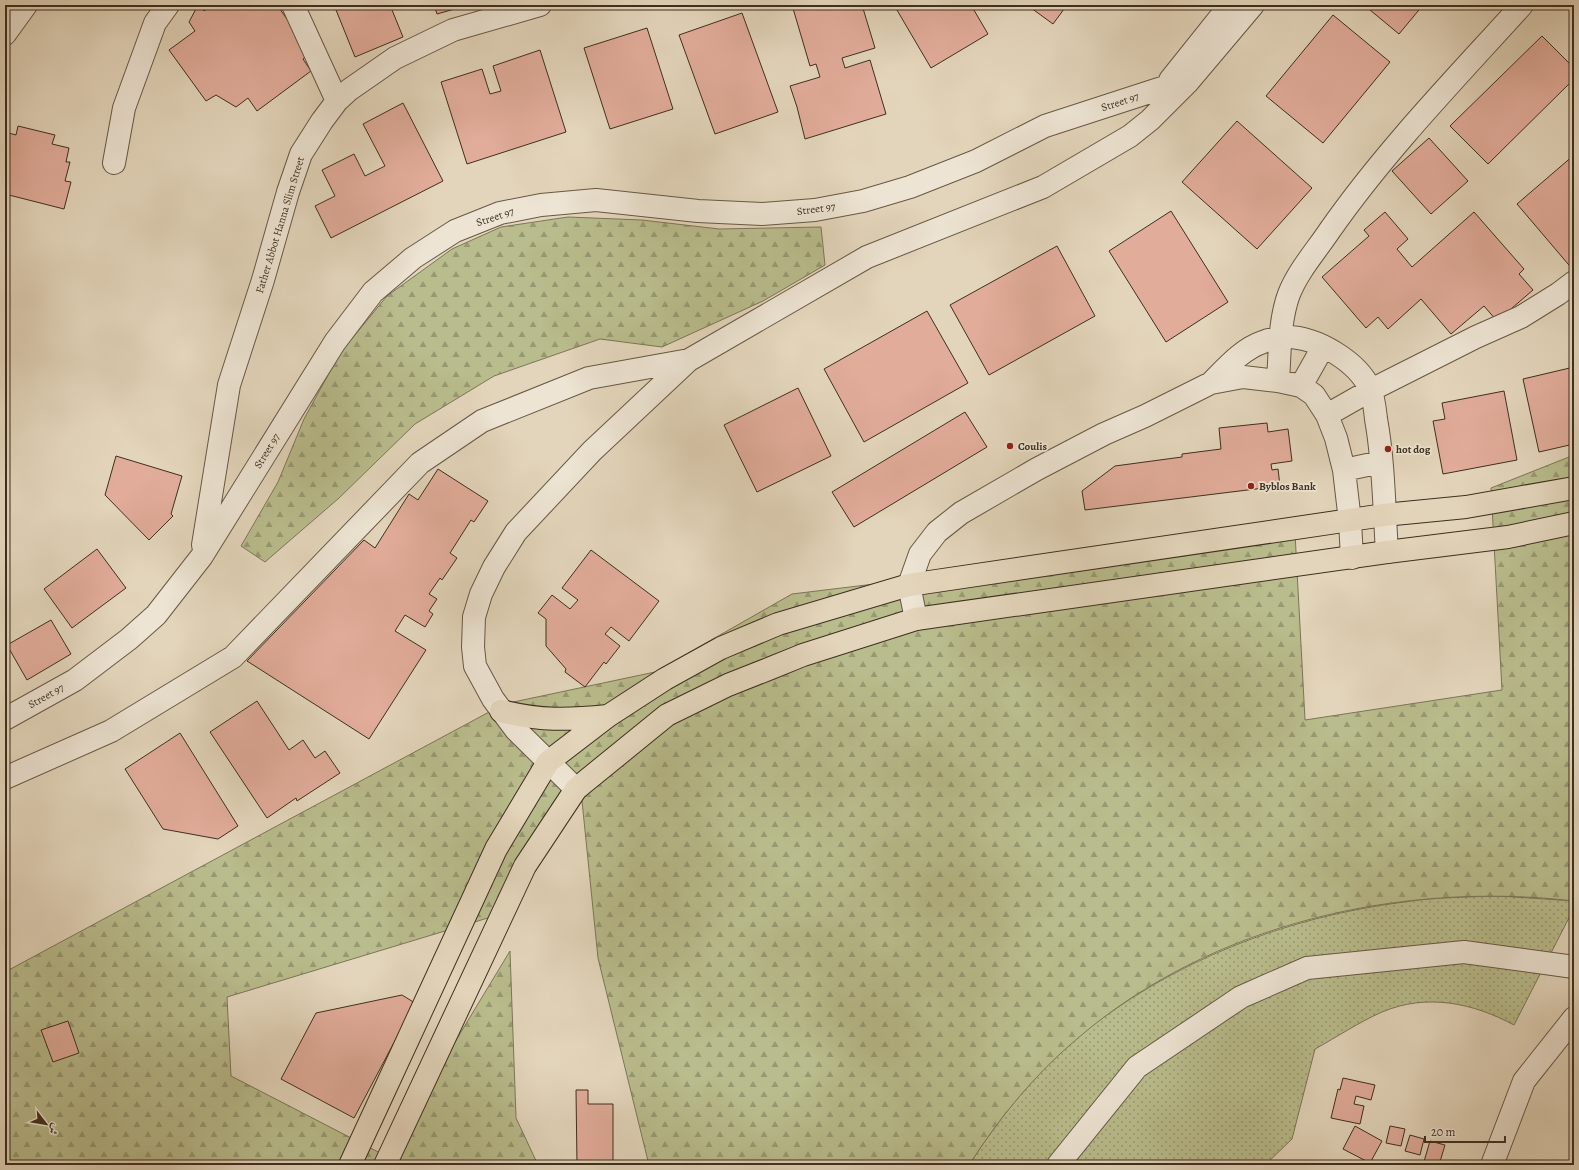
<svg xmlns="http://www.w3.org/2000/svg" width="1579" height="1170" font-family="Alegreya,Amiri,serif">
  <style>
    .grass { fill: url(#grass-dots); stroke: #7c7656 }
    .forest { fill: url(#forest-firs); stroke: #7c7656 }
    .building { fill: #e1ac9a; stroke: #3e2f1f }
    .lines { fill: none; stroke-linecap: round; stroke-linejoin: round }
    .minor-casing { stroke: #675846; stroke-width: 24 }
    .major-casing { stroke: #3e2f1f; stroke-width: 24 }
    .minor { stroke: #ede4d3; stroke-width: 22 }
    .major { stroke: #e3d5bb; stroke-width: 22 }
    .poi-dot { fill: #8f2418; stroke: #ede4d3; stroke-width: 1.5 }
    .labels { text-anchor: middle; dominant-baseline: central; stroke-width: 3.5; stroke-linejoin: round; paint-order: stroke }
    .street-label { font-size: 11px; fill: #3e2f1f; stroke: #ede4d3 }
    .poi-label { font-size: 11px; font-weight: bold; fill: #3e2f1f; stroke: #ede4d3; text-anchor: start }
  </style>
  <defs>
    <pattern id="grass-dots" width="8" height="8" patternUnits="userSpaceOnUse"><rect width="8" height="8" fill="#b9bc8c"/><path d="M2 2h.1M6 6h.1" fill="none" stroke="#989972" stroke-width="1.8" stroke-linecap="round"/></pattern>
    <pattern id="forest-firs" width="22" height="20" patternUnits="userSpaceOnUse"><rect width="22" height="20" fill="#b9bc8c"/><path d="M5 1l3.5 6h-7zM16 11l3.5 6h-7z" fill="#989972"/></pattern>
  </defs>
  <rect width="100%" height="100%" fill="#e3d5bb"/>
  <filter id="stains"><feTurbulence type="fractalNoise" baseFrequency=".005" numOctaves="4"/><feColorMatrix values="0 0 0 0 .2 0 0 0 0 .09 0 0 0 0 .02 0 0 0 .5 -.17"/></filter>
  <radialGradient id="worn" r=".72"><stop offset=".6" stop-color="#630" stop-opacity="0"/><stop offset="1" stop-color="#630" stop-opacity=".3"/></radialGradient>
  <!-- grass -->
  <path class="grass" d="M 1500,896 L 1574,901 L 1574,908 L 1514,1025 C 1473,1003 1427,993 1382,1012 C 1359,1022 1337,1037 1315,1049 L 1292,1139 L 1265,1165 L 969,1165 C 999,1118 1035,1073 1078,1037 C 1171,961 1286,917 1404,902 C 1436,897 1468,897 1500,896 Z"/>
  <!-- forest -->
  <path class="forest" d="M 568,217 L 642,220 L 719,229 L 821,227 L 825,265 L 763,301 L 662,347 L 600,339 L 494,376 L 415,424 L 339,498 L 265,562 L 241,546 L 278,482 L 304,419 L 340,353 L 387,296 L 452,249 L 501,227 Z
    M 1574,455 L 1574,901 C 1402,881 1212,923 1078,1038 C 1035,1074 999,1118 969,1165 L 649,1165 L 598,958 L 582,801 L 501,914 L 227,997 L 231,1076 L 386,1156 L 510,951 L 516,1118 L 538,1165 L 5,1165 L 5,972 L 504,704 L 655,672 L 792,594 L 1295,533 L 1305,720 L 1502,690 L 1491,488 Z"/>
  <!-- building -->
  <path class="building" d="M 198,5 L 200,5 L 204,11 L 212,5 L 277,5 L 311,53 L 303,59 L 311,71 L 257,111 L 248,98 L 236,107 L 216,95 L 206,101 L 169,50 L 195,31 L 189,22 Z
    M 334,5 L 390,5 L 403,37 L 355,57 Z
    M 434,5 L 469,5 L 437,14 Z
    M 792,5 L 862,5 L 875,48 L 842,58 L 845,68 L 870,60 L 886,114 L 805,139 L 797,107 L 790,86 L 820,77 L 816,64 L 810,66 Z
    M 894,5 L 971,5 L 988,34 L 931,68 Z
    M 1027,5 L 1067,5 L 1053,24 Z
    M 1364,5 L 1423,5 L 1399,34 Z
    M 742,13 L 778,112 L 715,134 L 679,35 Z
    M 1333,15 L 1390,62 L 1323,143 L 1266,96 Z
    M 647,28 L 673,109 L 610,129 L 584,48 Z
    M 1542,36 L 1574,68 L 1574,79 L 1488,164 L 1450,126 Z
    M 540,50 L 566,132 L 467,164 L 441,82 L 482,69 L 490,94 L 501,91 L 493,66 Z
    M 403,103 L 443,181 L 331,238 L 315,206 L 335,196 L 322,170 L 354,154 L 365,176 L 385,166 L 363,124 Z
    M 1237,121 L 1312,188 L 1257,249 L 1182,182 Z
    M 18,126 L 55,135 L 52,144 L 69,148 L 66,162 L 70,162 L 65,181 L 71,182 L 64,209 L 5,194 L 5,132 L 16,135 Z
    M 1429,138 L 1468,181 L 1431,214 L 1392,171 Z
    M 1574,155 L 1574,271 L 1517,204 Z
    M 1171,211 L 1228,302 L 1166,342 L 1109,251 Z
    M 1385,212 L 1408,239 L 1397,249 L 1412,267 L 1474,212 L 1524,269 L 1519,274 L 1533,290 L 1497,321 L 1484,306 L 1451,334 L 1421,299 L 1388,329 L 1378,317 L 1366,328 L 1322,277 L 1369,236 L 1364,230 Z
    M 1057,246 L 1095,316 L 989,375 L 950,305 Z
    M 927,311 L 968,383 L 864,442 L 824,369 Z
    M 1574,367 L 1574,444 L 1539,452 L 1523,379 Z
    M 798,388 L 831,456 L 757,492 L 724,425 Z
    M 1504,391 L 1517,460 L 1443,474 L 1433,421 L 1445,419 L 1442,403 Z
    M 965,412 L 987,447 L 854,527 L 832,492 Z
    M 1267,423 L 1268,432 L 1288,429 L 1292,461 L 1271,464 L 1272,470 L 1278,469 L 1280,486 L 1085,510 L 1082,491 L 1115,466 L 1182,457 L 1182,454 L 1221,449 L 1219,428 Z
    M 116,456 L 182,476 L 171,514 L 173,516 L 149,540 L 105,495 Z
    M 438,469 L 488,501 L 474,522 L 471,520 L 450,553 L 457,558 L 442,580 L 440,578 L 429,594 L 437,599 L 429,611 L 433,614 L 425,627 L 405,615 L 395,631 L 426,650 L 369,739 L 247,661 L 364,540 L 375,548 L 409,494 L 418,500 Z
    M 97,549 L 126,588 L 72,628 L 44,589 Z
    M 591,550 L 659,601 L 629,641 L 611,627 L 605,634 L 620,646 L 606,664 L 604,662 L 585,687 L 565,672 L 566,669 L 546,646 L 546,619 L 538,613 L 552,595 L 570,609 L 578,600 L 562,588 Z
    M 51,620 L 71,654 L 27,680 L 7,645 Z
    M 257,701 L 289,750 L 303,740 L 315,758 L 325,751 L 340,773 L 297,801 L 296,798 L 267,818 L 210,732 Z
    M 180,733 L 238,826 L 218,839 L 163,829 L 125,769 Z
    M 402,995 L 415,1003 L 354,1118 L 281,1079 L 316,1013 Z
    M 68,1021 L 79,1053 L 53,1062 L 41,1030 Z
    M 1343,1078 L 1375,1085 L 1371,1100 L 1356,1096 L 1354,1104 L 1364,1106 L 1360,1124 L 1331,1118 L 1338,1089 L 1340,1090 Z
    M 576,1090 L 588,1090 L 588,1104 L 613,1104 L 613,1165 L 577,1165 Z
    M 1355,1126 L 1382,1141 L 1370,1163 L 1343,1149 Z
    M 1390,1126 L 1405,1129 L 1401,1146 L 1386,1143 Z
    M 1410,1135 L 1424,1139 L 1420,1155 L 1405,1151 Z
    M 1430,1141 L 1445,1145 L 1439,1165 L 1423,1165 Z
    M 1574,1154 L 1574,1165 L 1569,1165 Z"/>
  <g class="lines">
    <!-- minor casing -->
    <g class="minor-casing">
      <path id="minor" d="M 293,5 L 337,101
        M 5,34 L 26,5
        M 1170,80 L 1230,5
        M 114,163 L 124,108 L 155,23 L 168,5
        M 1278,381 C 1280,353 1279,321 1289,294 C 1298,271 1316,251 1330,230 C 1386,150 1456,78 1522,5
        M 1211,383 C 1226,368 1242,349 1263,342 C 1269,339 1280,337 1287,337 C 1317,337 1358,362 1370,389 C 1374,398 1375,410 1376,419 C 1384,463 1384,508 1387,552
        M 1301,386 L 1323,347
        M 1327,415 L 1371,390 L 1476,337 L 1521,317 L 1558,294 L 1574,282
        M 1344,470 L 1381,462
        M 203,545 L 229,385 L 263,280 L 288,192 L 301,154 L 322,121 L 337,101 L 349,90 L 395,58 L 453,30 L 540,5
        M 916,619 L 909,585 L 920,554 L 937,532 L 961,513 L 1037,469 L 1104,434 L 1145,416 L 1211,383 L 1243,377 L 1278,381 L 1301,386 L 1314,395 L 1327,415 L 1336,438 L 1344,470 L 1350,521 L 1352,558
        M 5,719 L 75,680 L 129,639 L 156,615 L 202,556 L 335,342 L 373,292 L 413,258 L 455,231 L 500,213 L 541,205 L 596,200 L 698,211 L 762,214 L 815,210 L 863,201 L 910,187 L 976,161 L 1045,126 L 1165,87 L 1188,82
        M 5,778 L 111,731 L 233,657 L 420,463 L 482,421 L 589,378 L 689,360
        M 576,789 L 516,730 L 493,699 L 475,666 L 473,647 L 474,617 L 481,594 L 494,567 L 516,532 L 592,451 L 689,360 L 867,257 L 1043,187 L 1130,136 L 1150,120 L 1188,82 L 1253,5
        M 1058,1165 L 1137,1067 L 1241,997 L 1307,968 L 1464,952 L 1574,967
        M 1492,1165 L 1524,1081 L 1574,1018"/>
    </g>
    <!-- major casing -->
    <g class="major-casing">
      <path id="major" d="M 501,711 C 541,721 568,720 608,716
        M 350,1165 L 496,849 L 548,762 L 608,716 L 665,679 L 721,648 L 778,624 L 909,585 L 1384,515 L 1466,507 L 1574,488
        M 385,1165 L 525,866 L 576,789 L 667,715 L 728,685 L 771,668 L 803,655 L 916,619 L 1387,552 L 1508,537 L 1574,523"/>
    </g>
    <!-- minor -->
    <use href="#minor" class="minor"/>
    <!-- major -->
    <use href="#major" class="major"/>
  </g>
  <!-- markers -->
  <g class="poi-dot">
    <circle cx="1010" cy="446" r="4"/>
    <circle cx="1388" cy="449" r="4"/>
    <circle cx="1251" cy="486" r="4"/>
  </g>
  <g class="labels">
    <!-- street labels -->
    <g class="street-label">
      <text transform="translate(1120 102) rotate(-18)">Street 97</text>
      <text transform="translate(816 209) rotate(-8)">Street 97</text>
      <text transform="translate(495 217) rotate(-18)">Street 97</text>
      <text transform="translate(280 225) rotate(-73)">Father Abbot Hanna Slim Street</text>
      <text transform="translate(267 451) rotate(-58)">Street 97</text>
      <text transform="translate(46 696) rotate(-29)">Street 97</text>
    </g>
    <!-- poi labels -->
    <g class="poi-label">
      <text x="1018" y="446">Coulis</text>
      <text x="1396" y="449">hot dog</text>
      <text x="1259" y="486">Byblos Bank</text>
    </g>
  </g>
  <!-- margin -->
  <rect width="1579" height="1170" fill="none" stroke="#e3d5bb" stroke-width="20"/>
  <rect x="6" y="6" width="1567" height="1158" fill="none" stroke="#3e2f1f" stroke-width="2"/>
  <rect x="10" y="10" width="1559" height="1150" fill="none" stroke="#3e2f1f"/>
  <!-- north arrow -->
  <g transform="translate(46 1124) rotate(121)" stroke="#ede4d3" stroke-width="3" paint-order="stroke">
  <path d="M0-3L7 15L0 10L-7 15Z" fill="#3e2f1f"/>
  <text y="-6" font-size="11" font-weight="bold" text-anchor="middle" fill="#3e2f1f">ش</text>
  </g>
  <!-- scale -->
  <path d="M1425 1136v6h80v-6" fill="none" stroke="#3e2f1f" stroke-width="2"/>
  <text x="1431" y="1136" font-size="12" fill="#3e2f1f" stroke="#ede4d3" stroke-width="3" paint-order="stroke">20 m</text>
  <rect width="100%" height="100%" filter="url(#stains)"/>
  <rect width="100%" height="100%" fill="url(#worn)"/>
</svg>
